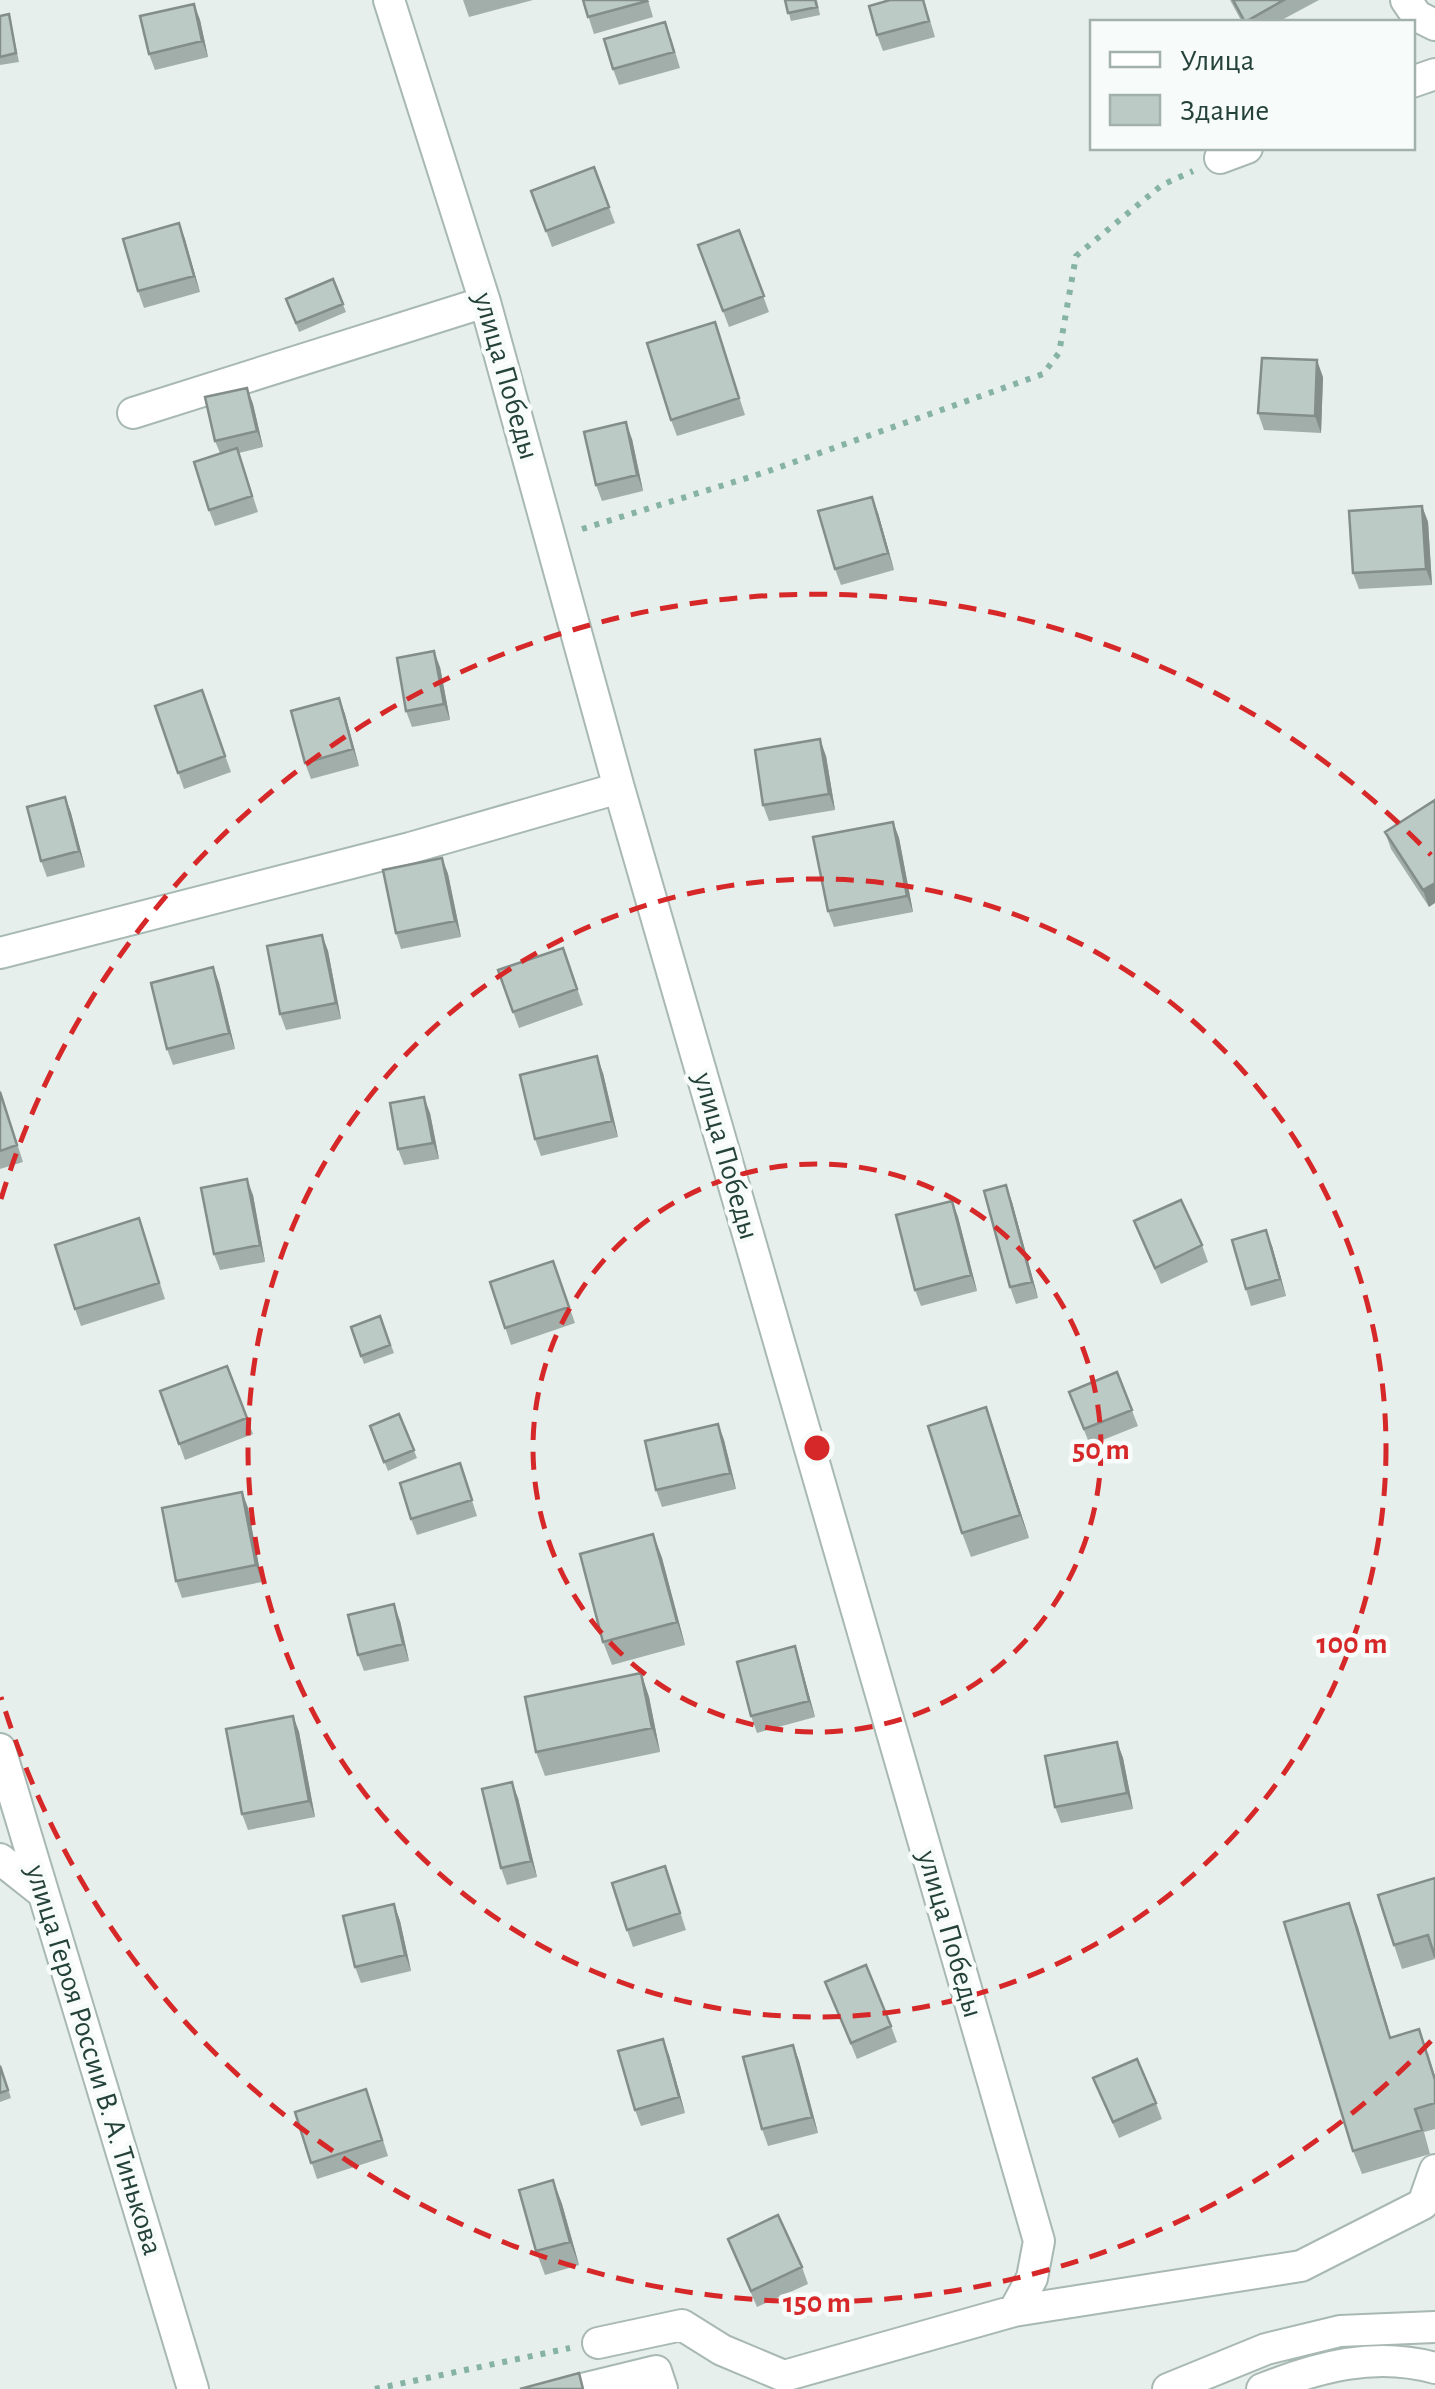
<svg xmlns="http://www.w3.org/2000/svg" width="1435" height="2389" font-family="'Alegreya Sans',sans-serif">
  <style>
    .lines { fill: none; stroke-linecap: round; stroke-linejoin: round }
    .minor-casing { stroke: #a8b8b2; stroke-width: 34 }
    .path { stroke: #86b3a5; stroke-width: 6; stroke-dasharray: 5 8; stroke-linecap: butt }
    .minor { stroke: #fff; stroke-width: 30 }
    .wall { fill: #a1aea9 }
    .shaded-wall { fill: #838d89 }
    .building { fill: #bbcac4; stroke: #838d89; stroke-width: 2.5 }
    .ring { fill: none; stroke: #d62828; stroke-width: 5; stroke-dasharray: 18 12 }
    .labels { text-anchor: middle; dominant-baseline: central; stroke-width: 9; stroke-linejoin: round; paint-order: stroke }
    .street-label { font-size: 30px; fill: #24423a; stroke: #f7fbf9 }
    .centre { fill: #d62828; stroke: #f7fbf9; stroke-width: 5 }
    .ring-label { font-size: 30px; text-anchor: middle; font-weight: bold; fill: #d62828; stroke: #f7fbf9; stroke-width: 9; stroke-linejoin: round; paint-order: stroke }
  </style>
  <rect width="100%" height="100%" fill="#e6efeb"/>
  <g class="lines">
    <!-- minor casing -->
    <g class="minor-casing">
      <path id="minor" d="M 389,0 L 485,302 L 619,788 L 1039,2241 L 1032,2278 L 1014,2311
        M 1406,0 L 1417,16 L 1435,25
        M 1412,82 L 1435,74
        M 1220,158 L 1247,148
        M 133,413 L 485,302
        M 0,953 L 410,848 L 619,788
        M 0,1749 L 193,2389
        M 0,1859 L 43,1893
        M 598,2343 L 682,2325 L 722,2350 L 784,2376 L 1014,2311 L 1301,2266 L 1423,2204 L 1435,2170
        M 582,2389 L 656,2371 L 662,2389
        M 1168,2389 L 1266,2349 L 1340,2331 L 1435,2327
        M 1262,2389 C 1318,2367 1375,2351 1435,2368"/>
    </g>
    <!-- path -->
    <path class="path" d="M 582,529 L 763,473 L 1043,374 L 1059,353 L 1076,256 L 1162,185 L 1193,171
      M 375,2389 L 570,2348"/>
    <!-- minor -->
    <use href="#minor" class="minor"/>
  </g>
  <!-- wall -->
  <path class="wall" d="M 463,0 L 533,0 L 469,17 Z
    M 583,0 L 648,0 L 653,17 L 594,34 Z
    M 785,0 L 817,0 L 820,15 L 791,21 Z
    M 924,0 L 935,37 L 883,51 L 877,35 Z
    M 1230,0 L 1319,0 L 1278,22 L 1242,22 Z
    M 194,4 L 200,20 L 208,57 L 155,70 L 149,54 Z
    M 9,14 L 19,62 L 0,65 L 0,16 Z
    M 671,38 L 680,68 L 619,85 L 613,69 Z
    M 594,167 L 615,223 L 552,247 L 531,191 Z
    M 179,223 L 200,292 L 144,308 L 138,291 Z
    M 739,230 L 769,312 L 729,327 L 698,245 Z
    M 333,279 L 346,312 L 299,332 L 286,299 Z
    M 715,322 L 745,415 L 677,436 L 671,420 Z
    M 1323,377 L 1321,433 L 1264,430 L 1258,413 Z
    M 247,388 L 253,404 L 263,447 L 239,453 L 258,512 L 215,526 L 209,510 L 220,453 L 215,441 Z
    M 632,439 L 643,491 L 602,501 L 596,485 Z
    M 1422,506 L 1428,522 L 1432,585 L 1359,589 L 1353,573 Z
    M 878,513 L 894,570 L 841,585 L 835,569 Z
    M 440,667 L 450,720 L 412,727 L 406,711 Z
    M 202,690 L 231,772 L 184,789 L 155,706 Z
    M 339,698 L 359,766 L 311,779 L 305,763 Z
    M 826,756 L 835,810 L 769,821 L 763,805 Z
    M 65,797 L 71,813 L 85,867 L 47,877 L 41,861 Z
    M 1435,800 L 1429,907 L 1391,849 L 1385,832 Z
    M 893,822 L 899,838 L 913,912 L 834,927 L 828,911 Z
    M 442,858 L 448,874 L 461,937 L 401,949 L 396,933 Z
    M 322,935 L 328,951 L 341,1019 L 286,1030 L 280,1014 Z
    M 563,948 L 583,1005 L 519,1028 L 498,970 Z
    M 213,967 L 219,983 L 235,1049 L 173,1065 L 167,1049 Z
    M 603,1073 L 618,1137 L 541,1156 L 535,1139 Z
    M 0,1090 L 23,1162 L 0,1169 Z
    M 430,1113 L 439,1159 L 404,1165 L 398,1149 Z
    M 253,1195 L 265,1262 L 220,1270 L 214,1254 Z
    M 952,1201 L 958,1217 L 977,1291 L 921,1306 L 915,1290 Z
    M 1012,1202 L 1038,1298 L 1016,1304 L 1010,1287 Z
    M 139,1218 L 165,1299 L 81,1326 L 75,1309 Z
    M 1134,1221 L 1202,1245 L 1208,1262 L 1161,1284 Z
    M 1272,1246 L 1286,1296 L 1251,1306 L 1246,1289 Z
    M 553,1261 L 575,1323 L 511,1345 L 490,1282 Z
    M 380,1316 L 394,1353 L 364,1364 L 351,1327 Z
    M 227,1366 L 253,1434 L 185,1460 L 160,1391 Z
    M 1117,1372 L 1138,1426 L 1090,1445 L 1075,1408 Z
    M 986,1407 L 1029,1538 L 971,1557 L 962,1533 Z
    M 399,1414 L 417,1458 L 388,1471 L 370,1426 Z
    M 718,1424 L 724,1440 L 736,1489 L 662,1507 L 656,1490 Z
    M 460,1463 L 477,1516 L 417,1535 L 411,1519 Z
    M 242,1492 L 248,1508 L 262,1582 L 182,1598 L 176,1581 Z
    M 653,1534 L 662,1558 L 685,1645 L 612,1665 L 603,1642 Z
    M 400,1621 L 409,1661 L 364,1671 L 358,1655 Z
    M 800,1662 L 815,1717 L 757,1733 L 751,1716 Z
    M 641,1673 L 649,1697 L 660,1752 L 545,1776 L 536,1752 Z
    M 293,1716 L 299,1732 L 315,1817 L 248,1830 L 242,1814 Z
    M 1117,1742 L 1123,1758 L 1133,1809 L 1061,1823 L 1055,1807 Z
    M 518,1798 L 537,1877 L 507,1885 L 501,1868 Z
    M 665,1866 L 686,1930 L 633,1947 L 627,1930 Z
    M 1435,1878 L 1435,1959 L 1402,1969 L 1394,1945 Z
    M 1349,1903 L 1391,2038 L 1428,2053 L 1435,2076 L 1435,2129 L 1424,2132 L 1430,2154 L 1362,2174 L 1353,2151 Z
    M 394,1904 L 400,1921 L 411,1971 L 361,1983 L 355,1967 Z
    M 825,1982 L 891,2026 L 897,2042 L 857,2059 Z
    M 793,2045 L 799,2061 L 818,2133 L 768,2146 L 762,2129 Z
    M 669,2055 L 685,2113 L 641,2126 L 635,2110 Z
    M 0,2064 L 11,2098 L 0,2102 Z
    M 1093,2078 L 1156,2103 L 1162,2119 L 1119,2138 Z
    M 372,2105 L 388,2156 L 317,2179 L 295,2112 Z
    M 553,2180 L 562,2204 L 579,2265 L 545,2275 L 536,2251 Z
    M 728,2239 L 802,2267 L 808,2284 L 757,2307 Z"/>
  <!-- shaded-wall -->
  <path class="shaded-wall" d="M 194,4 L 200,20 L 208,57 L 202,41 Z
    M 179,223 L 185,239 L 200,292 L 194,276 Z
    M 1317,360 L 1323,377 L 1321,433 L 1315,416 Z
    M 247,388 L 253,404 L 263,447 L 257,431 Z
    M 626,422 L 632,439 L 643,491 L 637,475 Z
    M 872,497 L 878,513 L 894,570 L 888,553 Z
    M 1422,506 L 1428,522 L 1432,585 L 1426,569 Z
    M 434,651 L 440,667 L 450,720 L 444,704 Z
    M 339,698 L 345,714 L 359,766 L 353,749 Z
    M 820,739 L 826,756 L 835,810 L 829,794 Z
    M 65,797 L 71,813 L 85,867 L 79,851 Z
    M 893,822 L 899,838 L 913,912 L 907,896 Z
    M 442,858 L 448,874 L 461,937 L 455,921 Z
    M 1435,883 L 1435,903 L 1429,907 L 1423,890 Z
    M 322,935 L 328,951 L 341,1019 L 336,1003 Z
    M 213,967 L 219,983 L 235,1049 L 229,1033 Z
    M 597,1056 L 603,1073 L 618,1137 L 612,1121 Z
    M 424,1097 L 430,1113 L 439,1159 L 433,1143 Z
    M 247,1179 L 253,1195 L 265,1262 L 260,1245 Z
    M 1006,1185 L 1012,1202 L 1038,1298 L 1032,1282 Z
    M 952,1201 L 958,1217 L 977,1291 L 971,1275 Z
    M 1266,1230 L 1272,1246 L 1286,1296 L 1280,1279 Z
    M 986,1407 L 994,1431 L 1029,1538 L 1020,1515 Z
    M 718,1424 L 724,1440 L 736,1489 L 730,1473 Z
    M 242,1492 L 248,1508 L 262,1582 L 256,1565 Z
    M 653,1534 L 662,1558 L 685,1645 L 677,1622 Z
    M 394,1604 L 400,1621 L 409,1661 L 403,1644 Z
    M 795,1646 L 800,1662 L 815,1717 L 809,1701 Z
    M 641,1673 L 649,1697 L 660,1752 L 652,1728 Z
    M 293,1716 L 299,1732 L 315,1817 L 309,1801 Z
    M 1117,1742 L 1123,1758 L 1133,1809 L 1127,1793 Z
    M 512,1782 L 518,1798 L 537,1877 L 531,1861 Z
    M 1349,1903 L 1358,1927 L 1398,2062 L 1390,2038 Z
    M 394,1904 L 400,1921 L 411,1971 L 405,1955 Z
    M 663,2039 L 669,2055 L 685,2113 L 679,2097 Z
    M 793,2045 L 799,2061 L 818,2133 L 812,2117 Z
    M 553,2180 L 562,2204 L 579,2265 L 570,2242 Z"/>
  <!-- building -->
  <path class="building" d="M 583,0 L 646,0 L 647,1 L 588,17 Z
    M 785,0 L 815,0 L 817,7 L 788,13 Z
    M 890,0 L 923,0 L 929,21 L 877,35 L 869,6 Z
    M 1233,0 L 1284,0 L 1245,22 Z
    M 194,4 L 202,41 L 149,54 L 140,16 Z
    M 9,14 L 16,53 L 0,57 L 0,16 Z
    M 665,22 L 674,52 L 613,69 L 604,39 Z
    M 594,167 L 609,207 L 546,231 L 531,191 Z
    M 179,223 L 194,276 L 138,291 L 123,239 Z
    M 739,230 L 764,296 L 723,311 L 698,245 Z
    M 333,279 L 343,304 L 296,323 L 286,299 Z
    M 715,322 L 739,398 L 671,420 L 647,343 Z
    M 1262,358 L 1317,360 L 1315,416 L 1258,413 Z
    M 247,388 L 257,431 L 215,441 L 205,397 Z
    M 626,422 L 637,475 L 596,485 L 584,432 Z
    M 237,448 L 252,496 L 209,510 L 194,462 Z
    M 872,497 L 888,553 L 835,569 L 818,511 Z
    M 1422,506 L 1426,569 L 1353,573 L 1349,511 Z
    M 434,651 L 444,704 L 406,711 L 397,658 Z
    M 202,690 L 225,756 L 178,773 L 155,706 Z
    M 339,698 L 353,749 L 305,763 L 291,711 Z
    M 820,739 L 829,794 L 763,805 L 755,750 Z
    M 65,797 L 79,851 L 41,861 L 27,807 Z
    M 1435,800 L 1435,883 L 1423,890 L 1385,832 Z
    M 893,822 L 907,896 L 828,911 L 813,837 Z
    M 442,858 L 455,921 L 396,933 L 383,870 Z
    M 322,935 L 336,1003 L 280,1014 L 267,946 Z
    M 563,948 L 577,989 L 513,1012 L 498,970 Z
    M 213,967 L 229,1033 L 167,1049 L 151,983 Z
    M 597,1056 L 612,1121 L 535,1139 L 520,1075 Z
    M 0,1092 L 17,1145 L 0,1151 Z
    M 424,1097 L 433,1143 L 398,1149 L 390,1103 Z
    M 247,1179 L 260,1245 L 214,1254 L 201,1188 Z
    M 1006,1185 L 1032,1282 L 1010,1287 L 984,1191 Z
    M 1181,1200 L 1202,1245 L 1155,1268 L 1134,1221 Z
    M 952,1201 L 971,1275 L 915,1290 L 896,1215 Z
    M 139,1218 L 159,1283 L 75,1309 L 55,1245 Z
    M 1266,1230 L 1280,1279 L 1246,1289 L 1232,1240 Z
    M 553,1261 L 569,1307 L 505,1328 L 490,1282 Z
    M 380,1316 L 390,1345 L 361,1356 L 351,1327 Z
    M 227,1366 L 247,1418 L 179,1444 L 160,1391 Z
    M 1117,1372 L 1132,1410 L 1084,1429 L 1069,1392 Z
    M 986,1407 L 1020,1515 L 962,1533 L 928,1426 Z
    M 399,1414 L 414,1450 L 384,1462 L 370,1426 Z
    M 718,1424 L 730,1473 L 656,1490 L 645,1441 Z
    M 460,1463 L 472,1500 L 411,1519 L 400,1483 Z
    M 242,1492 L 256,1565 L 176,1581 L 162,1508 Z
    M 653,1534 L 677,1622 L 603,1642 L 580,1554 Z
    M 394,1604 L 403,1644 L 358,1655 L 348,1615 Z
    M 795,1646 L 809,1701 L 751,1716 L 737,1662 Z
    M 641,1673 L 652,1728 L 536,1752 L 525,1697 Z
    M 293,1716 L 309,1801 L 242,1814 L 226,1729 Z
    M 1117,1742 L 1127,1793 L 1055,1807 L 1045,1756 Z
    M 512,1782 L 531,1861 L 501,1868 L 482,1789 Z
    M 665,1866 L 680,1913 L 627,1930 L 612,1883 Z
    M 1435,1878 L 1435,1957 L 1428,1935 L 1394,1945 L 1378,1895 Z
    M 1349,1903 L 1390,2038 L 1419,2029 L 1435,2080 L 1435,2103 L 1415,2109 L 1422,2130 L 1353,2151 L 1284,1922 Z
    M 394,1904 L 405,1955 L 355,1967 L 343,1916 Z
    M 866,1965 L 891,2026 L 851,2043 L 825,1982 Z
    M 663,2039 L 679,2097 L 635,2110 L 618,2051 Z
    M 793,2045 L 812,2117 L 762,2129 L 743,2057 Z
    M 1137,2059 L 1156,2103 L 1113,2122 L 1093,2078 Z
    M 0,2066 L 8,2090 L 0,2093 Z
    M 366,2089 L 382,2140 L 311,2163 L 295,2112 Z
    M 553,2180 L 570,2242 L 536,2251 L 519,2190 Z
    M 778,2215 L 802,2267 L 751,2291 L 728,2239 Z
    M 579,2373 L 583,2389 L 520,2389 Z"/>
  <!-- distance rings -->
  <g class="ring">
    <circle cx="817" cy="1448" r="284"/>
    <circle cx="817" cy="1448" r="569"/>
    <path d="M1431 2041A853 853 0 0 1 1 1697M1 1199A853 853 0 0 1 1431 855"/>
  </g>
  <g class="labels">
    <!-- street labels -->
    <g class="street-label">
      <text transform="translate(506 376) rotate(74)">улица Победы</text>
      <text transform="translate(726 1156) rotate(74)">улица Победы</text>
      <text transform="translate(950 1934) rotate(74)">улица Победы</text>
      <text transform="translate(94 2060) rotate(73)">улица Героя России В. А. Тинькова</text>
    </g>
  </g>
  <circle cx="817" cy="1448" r="15" class="centre"/>
  <g class="ring-label">
    <text x="1101" y="1459">50 m</text>
    <text x="1352" y="1653">100 m</text>
    <text x="817" y="2312">150 m</text>
  </g>
  <!-- legend -->
  <rect x="1090" y="20" width="325" height="130" fill="#f7fbf9" stroke="#a3b1ad" stroke-width="2.5"/>
  <rect x="1110" y="52" width="50" height="15" fill="#ffffff" stroke="#a3b1ad" stroke-width="2.5"/>
  <text x="1180" y="70" font-size="30" fill="#24423a">Улица</text>
  <rect x="1110" y="95" width="50" height="30" fill="#bbcac4" stroke="#a3b1ad" stroke-width="2.5"/>
  <text x="1180" y="120" font-size="30" fill="#24423a">Здание</text>
</svg>
